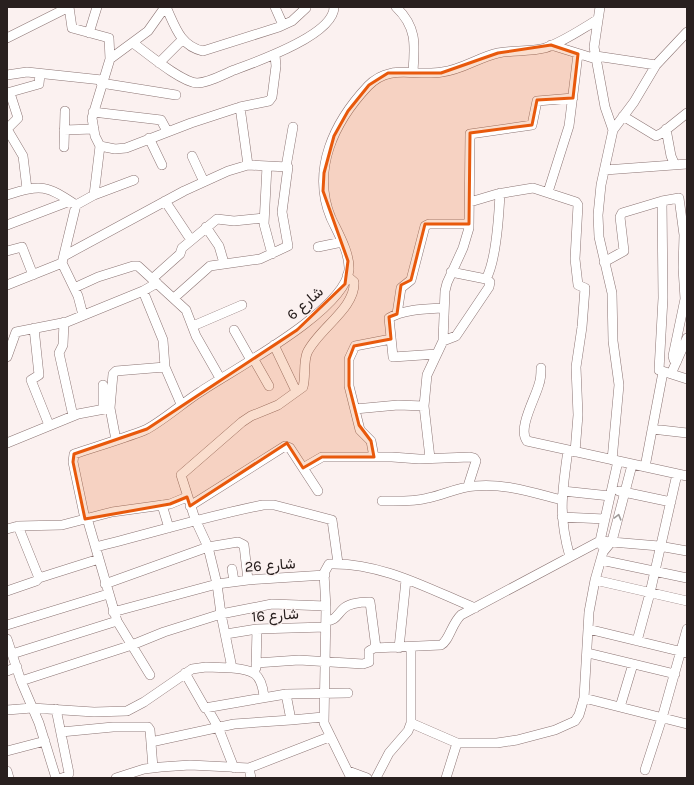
<svg xmlns="http://www.w3.org/2000/svg" width="694" height="785" font-family="Karla,Vazirmatn,sans-serif">
  <style>
    .lines { fill: none; stroke-linecap: round; stroke-linejoin: round }
    .minor-casing { stroke: #8c7574; stroke-width: 10 }
    .minor { stroke: #fff; stroke-width: 9 }
    .oneway { stroke: #9f9b9a }
    .marked { fill: #e8590c; fill-opacity: 0.2; stroke: #e8590c; stroke-width: 3; stroke-linejoin: round }
    .labels { text-anchor: middle; dominant-baseline: central; stroke-width: 3; stroke-linejoin: round; paint-order: stroke }
    .street-label { font-size: 15px; fill: #29201f; stroke: #fbf1f0 }
  </style>
  <rect width="100%" height="100%" fill="#fbf1f0"/>
  <g class="lines">
    <!-- minor casing -->
    <g class="minor-casing">
      <path id="minor" d="M 69,7 L 72,28 L 109,38 L 110,59
        M 166,7 C 175,26 180,46 203,51 L 279,27 L 292,21 L 306,8
        M 275,7 L 283,25
        M 396,7 C 417,27 415,45 413,71
        M 600,7 L 594,47 L 605,107 L 613,130
        M 89,33 L 97,7
        M 7,38 L 69,7
        M 133,43 C 147,53 181,82 197,83 C 209,83 224,74 234,70 C 256,62 334,35 334,7
        M 551,45 L 596,59
        M 596,56 L 656,65
        M 159,63 L 182,40
        M 7,75 L 27,72 L 102,80
        M 101,83 L 176,95
        M 7,93 L 39,84 L 40,74
        M 10,93 L 18,118 L 7,129 L 23,156 L 27,189
        M 240,107 L 248,165
        M 93,112 L 161,120 L 167,131
        M 623,116 L 656,136 L 662,133 L 687,113
        M 666,129 L 671,156 L 675,165
        M 64,130 L 94,129
        M 149,138 L 162,165
        M 100,146 L 115,149 L 126,148 L 191,123 L 240,107 L 269,101 L 272,97 L 276,66 L 275,55
        M 64,147 L 65,111
        M 192,156 L 204,182
        M 267,166 L 264,224 L 272,254
        M 286,167 L 293,127
        M 605,170 L 687,164
        M 548,192 L 569,126 L 578,54
        M 7,195 C 42,184 46,185 76,205 L 94,195 L 134,180
        M 94,195 L 100,146 L 95,136 L 92,118 L 110,59 L 148,31 L 165,7
        M 165,201 L 191,240
        M 662,201 L 663,298 L 659,370 L 687,379
        M 470,202 L 497,194 L 533,188 L 576,202 L 578,205 L 575,259 L 578,285 L 585,288 L 582,327 L 576,367 L 578,415 L 575,452
        M 76,205 L 62,263 L 78,296 L 83,315
        M 7,225 L 70,201
        M 206,227 L 219,246 L 224,263
        M 318,247 L 342,242
        M 7,251 L 22,247 L 33,275
        M 64,256 L 184,191 L 228,171 L 248,165 L 288,167 L 282,212 L 288,246 L 260,259 L 210,266 L 174,298
        M 604,262 L 624,251 L 620,217 L 622,213 L 662,201 L 679,198 L 684,235 L 683,268 L 685,299 L 673,356 L 674,360 L 677,361
        M 451,272 L 486,279 C 496,261 499,214 500,193
        M 152,279 L 180,254 L 182,248 L 217,219 L 234,221 L 264,218
        M 7,285 L 62,263
        M 74,288 L 98,277 L 133,266 L 138,266 L 186,310 L 196,336 L 220,378
        M 143,291 L 163,340 L 165,367 L 181,404
        M 397,314 L 401,288 L 411,280 L 425,226 L 429,224 L 469,224
        M 64,322 L 63,345 L 59,353 L 73,416
        M 193,326 L 242,305
        M 34,328 L 39,375 L 31,380 L 49,425
        M 234,330 L 251,360
        M 443,341 L 456,336 L 489,287 L 490,282 L 486,279
        M 274,345 L 296,391
        M 437,354 L 393,357 L 389,318 C 404,309 427,309 444,308
        M 7,357 L 16,332 L 67,322 L 143,291 L 157,283
        M 253,358 L 269,386
        M 541,368 C 541,374 541,379 539,384 C 536,397 517,429 527,441 L 687,476
        M 671,374 L 687,338
        M 103,408 L 103,385
        M 355,409 L 398,405 L 424,406
        M 652,429 L 687,433
        M 116,440 L 110,408 L 113,374 L 116,371 L 165,367
        M 7,443 L 78,414 L 110,408
        M 568,450 C 562,493 558,515 570,557
        M 374,457 L 371,441 L 360,430 L 349,386 L 349,359 L 355,346 L 391,339
        M 430,458 L 424,406 L 427,375 L 443,341 L 445,291 L 447,283 L 463,248 L 469,228 L 470,134 L 532,125 L 537,101 L 573,98
        M 612,460 L 619,385 L 613,341 L 612,293 L 599,237 L 598,215 L 601,185 L 613,130 L 634,102 L 656,65 L 687,32
        M 645,467 L 663,372
        M 303,468 L 322,457 L 392,457 L 419,459 L 470,457 L 474,458 L 476,461 L 468,486
        M 563,491 L 610,496
        M 619,491 L 671,502
        M 382,501 C 397,501 413,502 428,498 C 444,495 458,487 475,486 C 505,483 534,493 562,500
        M 162,505 L 169,528
        M 190,506 L 285,446 L 290,448 L 318,491
        M 562,517 L 605,519
        M 87,518 L 117,621 L 150,675
        M 85,519 L 73,462 L 74,454 C 98,446 122,439 145,430 C 160,423 184,402 200,392 C 234,369 345,311 349,270 C 350,253 338,233 331,218 C 311,170 334,122 368,86 C 390,63 415,77 442,72 C 462,70 479,57 498,53 C 513,50 529,52 545,48 C 563,42 580,30 597,20
        M 18,526 L 62,525 L 112,512 L 170,504 L 187,497
        M 7,529 L 18,526 L 39,578 L 99,559
        M 602,546 L 600,541 L 618,461
        M 96,547 C 152,533 207,516 263,505 L 274,505 L 332,520 L 338,563
        M 601,560 L 687,578
        M 232,569 L 234,581
        M 595,580 L 687,601
        M 105,584 L 208,547 L 238,542 L 244,545 L 248,580
        M 7,591 L 36,581 L 39,578
        M 113,612 L 217,584 L 248,580 L 325,575
        M 326,621 C 336,620 336,616 343,609 C 349,603 363,602 370,602 L 376,648
        M 7,625 L 108,594
        M 588,629 L 687,653
        M 226,634 L 257,629 L 326,627
        M 7,639 L 21,681 L 39,723 L 56,778
        M 637,641 L 650,593 L 677,474
        M 399,648 L 406,580
        M 588,653 L 675,674
        M 12,654 L 117,621
        M 256,663 L 299,660 L 363,664 L 369,662 L 369,651 L 374,648 L 441,645 C 449,641 452,623 461,615 L 600,541 L 659,546 L 687,551
        M 232,668 C 254,670 261,673 264,696
        M 256,668 L 257,629
        M 7,671 L 17,667
        M 185,673 L 205,708 L 286,694 L 348,693
        M 21,681 L 132,645 L 164,632 L 221,614 L 272,604 L 326,606
        M 286,694 L 291,720 L 323,717
        M 584,698 L 687,724
        M 620,707 L 633,664
        M 207,708 L 218,727 L 234,768
        M 56,709 L 69,773 L 68,776 L 62,778
        M 7,710 L 32,708 L 94,712 L 127,711 L 144,702 L 192,669 L 206,667 L 232,668 L 221,614 L 217,584 L 208,547 L 195,519 L 181,475 L 242,422 L 251,416 L 278,405 L 303,387 C 306,376 303,364 307,353 C 317,330 356,308 354,282 L 347,276
        M 411,723 L 457,743
        M 61,732 L 113,727 L 148,727 L 150,730 L 153,768
        M 151,742 L 234,724 L 291,720
        M 7,751 L 45,741
        M 249,768 L 251,778
        M 645,770 L 662,718 L 687,629
        M 7,771 L 9,778
        M 348,771 L 367,778
        M 116,778 L 144,769 L 161,767 L 190,765 L 249,768 L 329,737
        M 351,778 L 324,723 L 326,608 L 324,573 L 329,564 C 381,562 429,589 475,608
        M 376,778 L 389,753 L 408,731 L 411,723 L 411,647
        M 446,778 L 457,743 L 497,743 L 517,740 L 555,730 L 575,721 L 579,715 L 584,698 L 589,612 L 595,580 L 603,552 L 612,541 L 632,465"/>
    </g>
    <!-- minor -->
    <use href="#minor" class="minor"/>
  </g>
  <!-- one-way arrows -->
  <defs><path id="oneway-chevron" d="M-2-3.5L2.5 0L-2 3.5" fill="none" stroke-width="1.6" stroke-linecap="round" stroke-linejoin="round"/></defs>
  <use class="oneway" href="#oneway-chevron" transform="translate(618 517) rotate(-75)"/>
  <!-- marked area -->
  <path class="marked" d="M 551,45 L 578,54 L 573,98 L 537,100 L 532,125 L 470,133 L 469,224 L 425,224 L 411,280 L 401,285 L 397,314 L 389,317 L 391,339 L 354,346 L 349,359 L 349,386 L 359,425 L 371,441 L 374,457 L 322,457 L 303,468 L 287,443 L 190,506 L 187,497 L 170,504 L 85,519 L 73,462 L 74,454 L 147,429 L 297,330 L 345,284 L 348,261 L 323,191 L 324,173 L 334,136 L 348,111 L 369,85 L 388,73 L 441,73 L 498,53 Z"/>
  <g class="labels">
    <!-- street labels -->
    <g class="street-label">
      <text transform="translate(305 303) rotate(-41)">شارع 6</text>
      <text transform="translate(270 565) rotate(-4)">شارع 26</text>
      <text transform="translate(275 615) rotate(-4)">شارع 16</text>
    </g>
  </g>
  <!-- border -->
  <rect width="694" height="785" fill="none" stroke="#29201f" stroke-width="16"/>
</svg>
